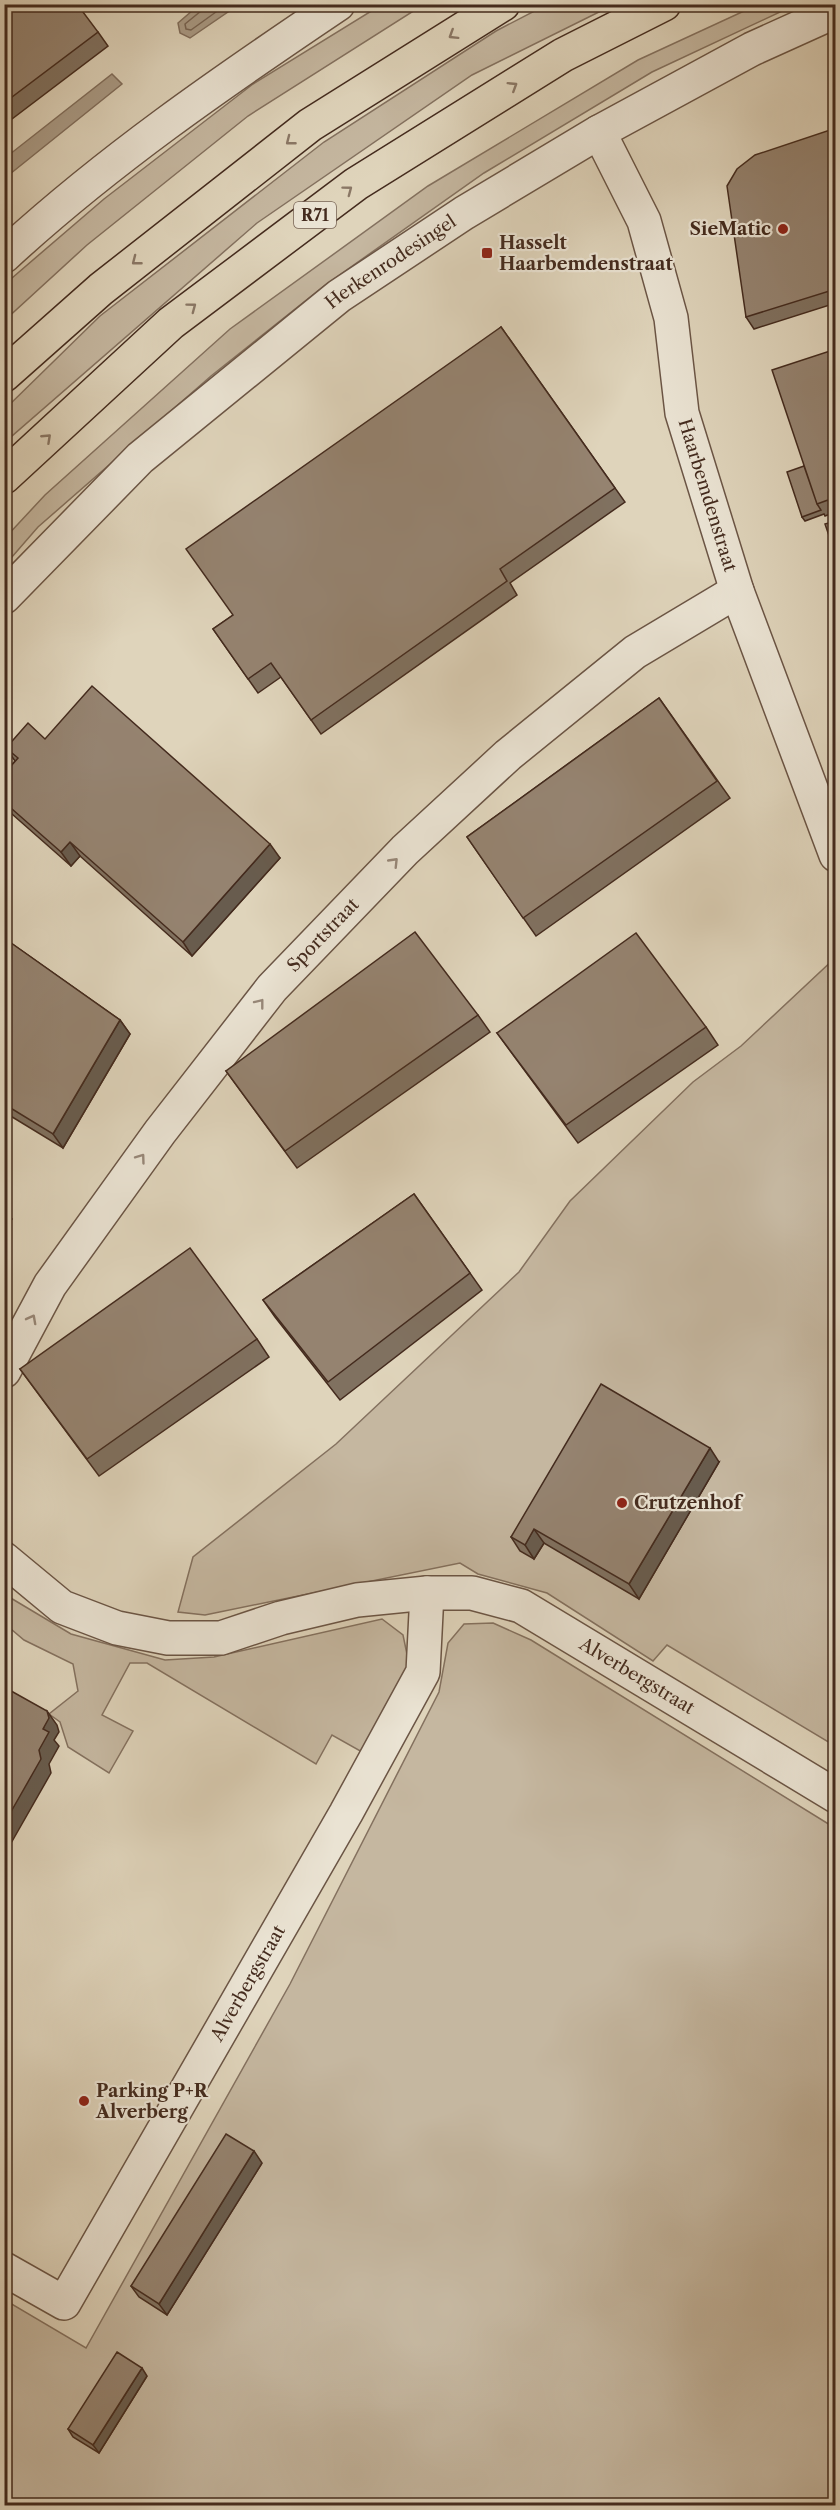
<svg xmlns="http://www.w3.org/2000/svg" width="840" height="2510" font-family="'Libre Caslon Text',serif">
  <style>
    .green { fill: #c5b7a0; stroke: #84715f; stroke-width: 1.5 }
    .water { fill: #aa9b86; stroke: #816e5c; stroke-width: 1.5 }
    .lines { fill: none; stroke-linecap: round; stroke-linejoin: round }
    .shore { stroke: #776352; stroke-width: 1.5 }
    .minor-casing { stroke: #6b5545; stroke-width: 36 }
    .tertiary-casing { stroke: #6b5545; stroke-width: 36 }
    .trunk-casing { stroke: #442b1e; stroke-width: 36 }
    .minor { stroke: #eae3d3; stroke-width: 33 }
    .tertiary { stroke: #eae3d3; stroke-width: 33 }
    .trunk { stroke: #dfd4bb; stroke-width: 33 }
    .wall { fill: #807160; stroke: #442b1e; stroke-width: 1.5 }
    .shaded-wall { fill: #685c4e; stroke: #442b1e; stroke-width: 1.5 }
    .building { fill: #958370; stroke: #442b1e; stroke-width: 1.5 }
    .oneway { stroke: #8a7765 }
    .oneway2 { stroke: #978778 }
    .poi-dot { fill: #8f2418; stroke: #eae3d3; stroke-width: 2 }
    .labels { text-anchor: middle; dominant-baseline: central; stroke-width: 4.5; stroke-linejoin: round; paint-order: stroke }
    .shield { fill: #eae3d3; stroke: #766254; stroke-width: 1.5 }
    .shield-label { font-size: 16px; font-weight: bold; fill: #442b1e }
    .poi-label { font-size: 18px; font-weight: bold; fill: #442b1e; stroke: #eae3d3; text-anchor: start }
    .street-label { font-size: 18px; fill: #442b1e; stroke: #eae3d3 }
  </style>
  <rect width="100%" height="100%" fill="#dfd4bb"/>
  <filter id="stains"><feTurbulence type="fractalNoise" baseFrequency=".00333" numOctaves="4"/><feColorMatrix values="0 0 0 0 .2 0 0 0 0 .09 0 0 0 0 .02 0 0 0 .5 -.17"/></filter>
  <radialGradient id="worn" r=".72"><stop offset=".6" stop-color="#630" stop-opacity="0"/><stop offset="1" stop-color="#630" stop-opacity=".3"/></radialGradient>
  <!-- green -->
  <path class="green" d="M 381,5 L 423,5 L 248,116 L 87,245 L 5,320 L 5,284 L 104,199 L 253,84 Z
    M 546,5 L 613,5 L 472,75 L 257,223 L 5,442 L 5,409 L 100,316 L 324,142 L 496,31 Z
    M 757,5 L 795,5 L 652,72 L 484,173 L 324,286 L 211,376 L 38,527 L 5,565 L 5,538 L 45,495 L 230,329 L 428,186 L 638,60 Z
    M 835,958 L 835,1746 L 667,1645 L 653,1661 L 547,1593 L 478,1574 L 460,1563 L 205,1615 L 178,1612 L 193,1557 L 336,1444 L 519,1272 L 570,1201 L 693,1082 L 741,1046 Z
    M 4,1594 L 71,1634 L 165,1660 L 214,1657 L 382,1619 L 403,1635 L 409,1664 L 362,1752 L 332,1735 L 316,1764 L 147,1663 L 130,1663 L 102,1715 L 133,1731 L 109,1773 L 68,1747 L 60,1722 L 49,1714 L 78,1691 L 73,1664 L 24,1640 L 5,1624 Z
    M 493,1623 L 531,1640 L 835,1828 L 835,2505 L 5,2506 L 5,2300 L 86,2348 L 290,1984 L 439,1692 L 448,1643 L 464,1624 Z"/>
  <!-- water -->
  <path class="water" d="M 200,4 L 238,4 L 238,5 L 190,38 L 180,33 L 178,23 Z
    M 112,74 L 122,84 L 5,178 L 5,158 Z"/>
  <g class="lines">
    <!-- shore -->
    <path class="shore" d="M 203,4 L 201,11 L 185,24 L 186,29 L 191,30 L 227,4"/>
    <!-- minor casing -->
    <g class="minor-casing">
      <g id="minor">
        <path id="s1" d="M 599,132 L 644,221 L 671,318 L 682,413 L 737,591 L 836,855"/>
        <path id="s2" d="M 4,1371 L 50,1285 L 160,1132 L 272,988 L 405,850 L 508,755 L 635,652 L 737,591"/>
        <path id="s3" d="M 4,1559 L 62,1607 L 117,1628 L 168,1638 L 221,1638 L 281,1618 L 357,1600 L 427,1593 L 472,1593 L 521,1606 L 836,1796"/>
        <path id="s4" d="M 4,2269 L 64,2303 L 346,1813 L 423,1672 L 427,1593"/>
      </g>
    </g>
    <!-- tertiary casing -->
    <g class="tertiary-casing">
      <g id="tertiary">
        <path d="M 4,256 C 107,161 222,82 338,4"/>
        <path id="s5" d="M 4,597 L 140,458 L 339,296 L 464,213 L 599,132 L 752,49 L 836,11"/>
      </g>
    </g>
    <!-- trunk casing -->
    <g class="trunk-casing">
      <path id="trunk" d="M 4,375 L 101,289 L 310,125 L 503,4
        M 4,477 L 171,323 L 356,184 L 563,55 L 664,4"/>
    </g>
    <!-- minor -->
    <use href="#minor" class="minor"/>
    <!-- tertiary -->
    <use href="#tertiary" class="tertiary"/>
    <!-- trunk -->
    <use href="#trunk" class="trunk"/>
  </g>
  <!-- wall -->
  <path class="wall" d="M 4,4 L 98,32 L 108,46 L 4,125 Z
    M 836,128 L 836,303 L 754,329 L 746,317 Z
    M 501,327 L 625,502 L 510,583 L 517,595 L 321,734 L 281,677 L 258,693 L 213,629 L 233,615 Z
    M 836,349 L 833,513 L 825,516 L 824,514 L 805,521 L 802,517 L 804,466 Z
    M 659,698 L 730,798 L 536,936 L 467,837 Z
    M 45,739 L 280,858 L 192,956 L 80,856 L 71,866 L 4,807 L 4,774 L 15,761 L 6,748 Z
    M 4,938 L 120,1020 L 130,1034 L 63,1148 L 4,1112 Z
    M 478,1015 L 490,1032 L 297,1168 L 226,1071 Z
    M 706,1027 L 718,1045 L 578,1143 L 497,1033 Z
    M 414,1194 L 482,1290 L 340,1400 L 275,1317 L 263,1300 Z
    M 257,1339 L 269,1357 L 99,1476 L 20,1369 Z
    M 719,1462 L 639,1599 L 544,1543 L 534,1559 L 520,1551 L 511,1537 Z
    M 262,2163 L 167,2315 L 139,2297 L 131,2286 Z
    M 147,2376 L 99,2453 L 73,2437 L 68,2429 Z"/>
  <!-- shaded-wall -->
  <path class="shaded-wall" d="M 70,842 L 80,856 L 71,866 L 61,852 Z
    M 270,844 L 280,858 L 192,956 L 183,942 Z
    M 120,1020 L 130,1034 L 63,1148 L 53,1134 Z
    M 4,1208 L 12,1219 L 4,1231 Z
    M 710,1448 L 719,1462 L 639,1599 L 629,1584 Z
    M 534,1529 L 544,1543 L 534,1559 L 525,1545 Z
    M 47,1711 L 57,1725 L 59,1732 L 54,1740 L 59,1746 L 49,1764 L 51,1773 L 6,1852 L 9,1861 L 4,1869 L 4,1824 L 39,1750 Z
    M 254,2151 L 262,2163 L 167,2315 L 159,2304 Z
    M 142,2368 L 147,2376 L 99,2453 L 93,2445 Z"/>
  <!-- building -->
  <path class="building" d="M 4,4 L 77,4 L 98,32 L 4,103 Z
    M 836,128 L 836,289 L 746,317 L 727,186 L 737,169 L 755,155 Z
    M 501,327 L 615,488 L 500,569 L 507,581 L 311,720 L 271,663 L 248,679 L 213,629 L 233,615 L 186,549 Z
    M 836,349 L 836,520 L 828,500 L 817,504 L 772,370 Z
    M 804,466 L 817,504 L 821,510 L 802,517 L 787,472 Z
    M 836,521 L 836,556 L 825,524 Z
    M 92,686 L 270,844 L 183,942 L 70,842 L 61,852 L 4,802 L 4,774 L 18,758 L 6,748 L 28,723 L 45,739 Z
    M 659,698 L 717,781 L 523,918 L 467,837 Z
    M 415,932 L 478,1015 L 285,1151 L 226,1071 Z
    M 636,933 L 706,1027 L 566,1125 L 497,1033 Z
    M 4,938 L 120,1020 L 53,1134 L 4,1104 Z
    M 414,1194 L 470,1273 L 328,1382 L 263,1300 Z
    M 190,1248 L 257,1339 L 87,1459 L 20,1369 Z
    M 601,1384 L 710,1448 L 629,1584 L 534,1529 L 525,1545 L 511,1537 Z
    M 4,1687 L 47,1711 L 49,1718 L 43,1729 L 49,1732 L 39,1750 L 41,1759 L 4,1824 Z
    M 226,2134 L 254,2151 L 159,2304 L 131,2286 Z
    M 117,2352 L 142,2368 L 93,2445 L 68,2429 Z"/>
  <!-- one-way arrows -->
  <defs><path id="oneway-chevron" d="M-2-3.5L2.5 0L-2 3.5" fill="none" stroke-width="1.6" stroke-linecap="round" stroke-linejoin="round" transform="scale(1.5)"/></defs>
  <g class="oneway">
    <use href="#oneway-chevron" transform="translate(453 35) rotate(148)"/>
    <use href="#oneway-chevron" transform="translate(513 86) rotate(-32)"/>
    <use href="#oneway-chevron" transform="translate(290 141) rotate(142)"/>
    <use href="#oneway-chevron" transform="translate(348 190) rotate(-37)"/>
    <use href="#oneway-chevron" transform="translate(136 261) rotate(142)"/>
    <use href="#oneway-chevron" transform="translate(192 307) rotate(-37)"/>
    <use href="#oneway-chevron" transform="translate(47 438) rotate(-43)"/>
  </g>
  <g class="oneway2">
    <use href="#oneway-chevron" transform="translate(394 862) rotate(-46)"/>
    <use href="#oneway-chevron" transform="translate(260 1003) rotate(-52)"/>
    <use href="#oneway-chevron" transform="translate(141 1158) rotate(-54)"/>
    <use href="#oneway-chevron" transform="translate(32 1319) rotate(-62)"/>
  </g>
  <!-- markers -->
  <g class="poi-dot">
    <circle cx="783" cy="229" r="6"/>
    <rect x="481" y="247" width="12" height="12" rx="3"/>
    <circle cx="622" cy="1503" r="6"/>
    <circle cx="84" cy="2101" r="6"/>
  </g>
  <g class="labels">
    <!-- shield labels -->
    <rect class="shield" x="294" y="202" width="42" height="26" rx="4.5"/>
    <g class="shield-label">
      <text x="315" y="215">R71</text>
    </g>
    <!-- poi labels -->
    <g class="poi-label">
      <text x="771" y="229" text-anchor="end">SieMatic</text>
      <text x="499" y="243">Hasselt<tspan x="499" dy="21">Haarbemdenstraat</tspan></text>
      <text x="634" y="1503">Crutzenhof</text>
      <text x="96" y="2091">Parking P+R<tspan x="96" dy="21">Alverberg</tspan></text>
    </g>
    <!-- street labels -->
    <g class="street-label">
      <text stroke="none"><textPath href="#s5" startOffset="513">Herkenrodesingel</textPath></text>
      <text stroke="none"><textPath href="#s1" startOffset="382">Haarbemdenstraat</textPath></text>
      <text stroke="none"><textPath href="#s2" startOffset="542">Sportstraat</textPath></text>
      <text stroke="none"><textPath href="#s3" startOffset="682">Alverbergstraat</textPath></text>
      <text stroke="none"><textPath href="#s4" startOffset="438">Alverbergstraat</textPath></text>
    </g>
  </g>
  <!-- margin -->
  <rect width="840" height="2510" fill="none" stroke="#dfd4bb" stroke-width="24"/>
  <rect x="6" y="6" width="828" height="2498" fill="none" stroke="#442b1e" stroke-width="3"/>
  <rect x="12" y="12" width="816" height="2486" fill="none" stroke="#442b1e" stroke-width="1.5"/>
  <rect width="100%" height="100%" filter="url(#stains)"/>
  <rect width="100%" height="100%" fill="url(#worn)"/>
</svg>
